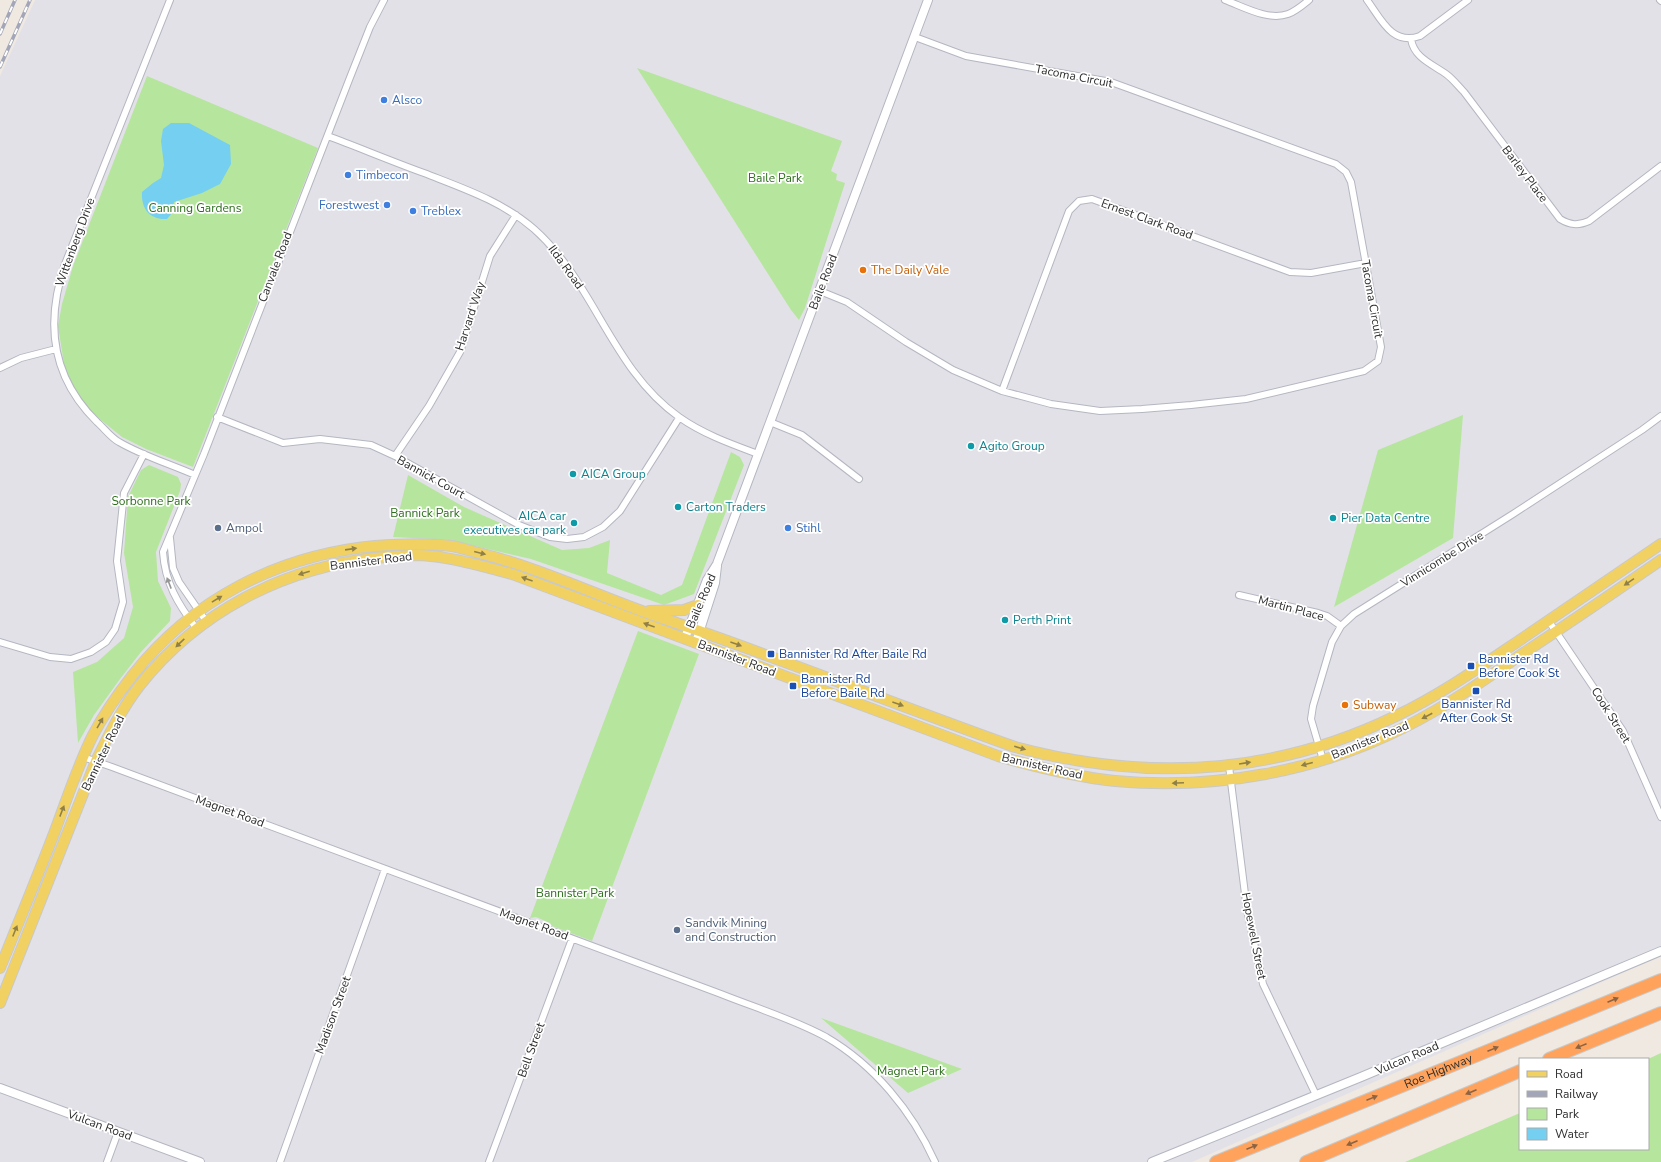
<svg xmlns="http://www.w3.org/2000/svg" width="1661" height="1162" font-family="'Nunito Sans',sans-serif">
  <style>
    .industrial { fill: #e3e1e8 }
    .green { fill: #b6e59e }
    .water { fill: #75cff0 }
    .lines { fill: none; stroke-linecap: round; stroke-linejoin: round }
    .minor-casing { stroke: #b4b7c1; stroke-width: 8 }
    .tertiary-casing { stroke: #b4b7c1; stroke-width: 10 }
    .primary-casing { stroke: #c9c9c9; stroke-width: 12 }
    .motorway-casing { stroke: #c9c9c9; stroke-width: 14 }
    .minor { stroke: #fff; stroke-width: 6 }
    .tertiary { stroke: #fff; stroke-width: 8 }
    .primary { stroke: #f2d163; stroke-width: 10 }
    .motorway { stroke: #ffa35c; stroke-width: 12 }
    .rail-casing { stroke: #a3a6b8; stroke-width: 3.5 }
    .rail { stroke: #fff; stroke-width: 2; stroke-dasharray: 6; stroke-linecap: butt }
    .oneway { fill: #908048 }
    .oneway2 { fill: #969696 }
    .oneway3 { fill: #8c6343 }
    .shop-dot { fill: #3f7fe0; stroke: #fff; stroke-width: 1.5 }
    .food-dot { fill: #e8710a; stroke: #fff; stroke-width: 1.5 }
    .culture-dot { fill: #0f9aa8; stroke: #fff; stroke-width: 1.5 }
    .service-dot { fill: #5c6f8a; stroke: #fff; stroke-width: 1.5 }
    .transit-dot { fill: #1a4fb4; stroke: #fff; stroke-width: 1.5 }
    .labels { text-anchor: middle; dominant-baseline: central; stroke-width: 3.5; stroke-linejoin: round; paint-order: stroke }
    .street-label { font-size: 12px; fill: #2e2e2e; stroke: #fff }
    .shop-label { font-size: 12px; fill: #366cbe; stroke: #fff; text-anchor: start }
    .park-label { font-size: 12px; fill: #2c6e1b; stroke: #fff }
    .food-label { font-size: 12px; fill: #c56008; stroke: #fff; text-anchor: start }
    .culture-label { font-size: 12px; fill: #0d838f; stroke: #fff; text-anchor: start }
    .service-label { font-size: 12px; fill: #4e5e75; stroke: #fff; text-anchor: start }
    .transit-label { font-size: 12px; fill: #164399; stroke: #fff; text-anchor: start }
  </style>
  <rect width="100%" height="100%" fill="#efe9e1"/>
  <!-- industrial -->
  <path class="industrial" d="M 35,0 L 1661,0 L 1661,956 L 1192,1162 L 0,1162 L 0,76 Z"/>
  <!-- green -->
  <path class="green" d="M 637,68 L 842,141 L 831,171 L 837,174 L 836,180 L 845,183 L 805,308 L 799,320 L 791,310 Z
    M 147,76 L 318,148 L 193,467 L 146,449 L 122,437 L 85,407 L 65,370 L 58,326 L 62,304 L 73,266 Z
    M 1463,415 L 1453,538 L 1334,607 L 1378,450 Z
    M 731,452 L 740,457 L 744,465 L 694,594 L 664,605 L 531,559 L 449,540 L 393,537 L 408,475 L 464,507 L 562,550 L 589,548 L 610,540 L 607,573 L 661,595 L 682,585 Z
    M 149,465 L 178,477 L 181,484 L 180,491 L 156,552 L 158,581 L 171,608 L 170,621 L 141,652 L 120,679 L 94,715 L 78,743 L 73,672 L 97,662 L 124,638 L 133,607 L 124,553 L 128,497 L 141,470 Z
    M 638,631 L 699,654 L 592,941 L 552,926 L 550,923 L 536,917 L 530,918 Z
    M 821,1018 L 962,1069 L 908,1093 Z
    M 1661,1053 L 1661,1162 L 1405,1162 L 1520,1113 L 1520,1149 L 1648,1149 L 1648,1059 Z"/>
  <!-- water -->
  <path class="water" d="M 171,123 L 189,123 L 230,145 L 231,164 L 220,184 L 202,193 L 174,202 L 172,213 L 167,219 C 150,220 141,209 142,192 L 153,183 L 161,178 L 164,165 L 161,141 L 163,129 Z"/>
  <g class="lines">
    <!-- minor casing -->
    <g class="minor-casing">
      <path id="minor" d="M 170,0 L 65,264 C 45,323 51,377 97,422 C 104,428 111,438 119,442 C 143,456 170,464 195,475
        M 1225,0 C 1244,7 1268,21 1288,14 C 1296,11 1303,5 1309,0
        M 1367,0 C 1381,19 1392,46 1420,36 L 1468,0
        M 1660,0 L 1661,1
        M 1411,39 C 1414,58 1432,64 1446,74 C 1453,79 1458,86 1464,92 L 1560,219 C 1570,225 1578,226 1589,221 L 1661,166
        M 328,136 C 360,148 391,161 424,173 C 462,188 502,201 534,229 C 594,282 612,370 679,417 C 703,434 731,444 758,454
        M 820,291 L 847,302 L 906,342 L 953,370 L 1002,391 L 1051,404 L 1100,411 L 1142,409 L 1191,405 L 1246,399 L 1364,371 L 1378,361 L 1381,347 L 1351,182 L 1346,172 L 1336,164 L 1111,82 L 966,56 L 915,37
        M 0,368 L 21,358 L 56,349
        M 1002,391 L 1069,211 L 1079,201 L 1092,199 L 1290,272 L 1311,273 L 1366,263
        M 217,417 L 283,443 L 320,439 L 371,445 L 395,456 L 519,525 L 550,537 L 567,539 L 584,537 L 603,527 L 620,511 L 679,418
        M 770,422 L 802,435 L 859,479
        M 395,456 L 429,406 L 460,352 L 490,256 L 516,215
        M 170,538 L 173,568 L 179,582 L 206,621
        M 1239,595 L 1318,613 L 1327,616 L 1341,626
        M 1548,620 L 1623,731 L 1661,817
        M 196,628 C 178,604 165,583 163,552 L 204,454 L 349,80 L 370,27 L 384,0
        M 0,642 L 50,657 L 71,659 L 91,652 L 106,642 L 115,629 L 123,602 L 117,561 L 124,493 L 144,454
        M 83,757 L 112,767 L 721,994 C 756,1008 793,1019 826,1037 C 874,1065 912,1111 935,1162
        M 1323,760 L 1311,719 L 1313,706 L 1332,642 L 1341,626 L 1354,614 L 1513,514 L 1642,430 L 1661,416
        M 1229,766 L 1247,910 L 1263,984 L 1316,1095
        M 107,1162 L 118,1132
        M 280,1162 L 385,869
        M 489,1162 L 572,939"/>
    </g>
    <!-- tertiary casing -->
    <g class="tertiary-casing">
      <path id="tertiary" d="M 685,638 L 707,580 L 717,564 L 928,0
        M 696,642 L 715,583 L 717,566
        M 0,1088 L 200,1162
        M 1152,1162 L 1361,1077 L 1661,951"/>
    </g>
    <!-- primary casing -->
    <g class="primary-casing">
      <path id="primary" d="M 649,611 L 684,610 L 698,605
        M 0,968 C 18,924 36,880 53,836 C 66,802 77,767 93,735 C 104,714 118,694 132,676 C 192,599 279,555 375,546 C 400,544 427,543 452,546 C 463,548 473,552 483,554 C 542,569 596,595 653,615 C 775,656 894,704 1015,747 C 1146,782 1273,776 1396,716 C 1440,695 1480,667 1520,640 C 1567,608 1614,576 1661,544
        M 0,1003 L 96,761 C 109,735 122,708 140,685 C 198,612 283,568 375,558 C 389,557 403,555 417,555 C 449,556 481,566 512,574 L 998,756 C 1036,767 1076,777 1115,781 C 1214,790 1317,772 1405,727 C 1447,706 1486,679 1525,652 C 1571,622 1616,591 1661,560"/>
    </g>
    <!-- motorway casing -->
    <g class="motorway-casing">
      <g id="motorway">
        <path d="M 1549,1059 L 1661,1013"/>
        <path id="s1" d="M 1216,1162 L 1661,980"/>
        <path d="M 1306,1162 L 1520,1071"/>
      </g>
    </g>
    <!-- minor -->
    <use href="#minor" class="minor"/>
    <!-- tertiary -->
    <use href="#tertiary" class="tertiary"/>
    <!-- primary -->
    <use href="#primary" class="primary"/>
    <!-- motorway -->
    <use href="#motorway" class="motorway"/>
    <!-- rail casing -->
    <g class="rail-casing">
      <path id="rail" d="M 0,34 L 15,0
        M 0,67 L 30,0"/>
    </g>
    <!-- rail -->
    <use href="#rail" class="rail"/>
  </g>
  <!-- one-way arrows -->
  <defs><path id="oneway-solid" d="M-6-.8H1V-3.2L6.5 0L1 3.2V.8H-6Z"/></defs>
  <g class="oneway">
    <use href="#oneway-solid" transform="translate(351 549) rotate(-8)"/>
    <use href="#oneway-solid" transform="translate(480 553) rotate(14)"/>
    <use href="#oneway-solid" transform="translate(304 573) rotate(163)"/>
    <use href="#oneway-solid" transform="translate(527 579) rotate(-160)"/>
    <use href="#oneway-solid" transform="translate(1629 582) rotate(146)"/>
    <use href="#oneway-solid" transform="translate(217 599) rotate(-31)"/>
    <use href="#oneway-solid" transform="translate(649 625) rotate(-160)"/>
    <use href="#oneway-solid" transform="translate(180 643) rotate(136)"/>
    <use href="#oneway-solid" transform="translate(736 644) rotate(20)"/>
    <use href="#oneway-solid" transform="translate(898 704) rotate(20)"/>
    <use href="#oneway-solid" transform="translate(1427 716) rotate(152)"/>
    <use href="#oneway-solid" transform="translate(100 723) rotate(-60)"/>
    <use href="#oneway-solid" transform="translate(1020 748) rotate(16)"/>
    <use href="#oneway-solid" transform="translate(1245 763) rotate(-9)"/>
    <use href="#oneway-solid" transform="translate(1307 764) rotate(165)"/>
    <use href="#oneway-solid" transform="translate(1178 783) rotate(178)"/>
    <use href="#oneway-solid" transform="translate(62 811) rotate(-69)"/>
    <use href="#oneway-solid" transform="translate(15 931) rotate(-68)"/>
  </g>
  <use class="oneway2" href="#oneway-solid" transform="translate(169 583) rotate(-111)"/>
  <g class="oneway3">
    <use href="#oneway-solid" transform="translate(1613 1000) rotate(-23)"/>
    <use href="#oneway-solid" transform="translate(1581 1046) rotate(158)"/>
    <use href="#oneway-solid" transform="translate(1493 1049) rotate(-22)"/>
    <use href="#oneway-solid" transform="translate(1471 1092) rotate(157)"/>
    <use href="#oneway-solid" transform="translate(1372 1098) rotate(-22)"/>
    <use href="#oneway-solid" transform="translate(1352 1143) rotate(157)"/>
    <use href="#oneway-solid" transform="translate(1252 1147) rotate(-22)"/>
  </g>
  <!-- markers -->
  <g class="shop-dot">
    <circle cx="384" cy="100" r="4"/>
    <circle cx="348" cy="175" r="4"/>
    <circle cx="387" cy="205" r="4"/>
    <circle cx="413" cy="211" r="4"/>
    <circle cx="788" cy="528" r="4"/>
  </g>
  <g class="food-dot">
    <circle cx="863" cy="270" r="4"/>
    <circle cx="1345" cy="705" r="4"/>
  </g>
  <g class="culture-dot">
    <circle cx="971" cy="446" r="4"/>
    <circle cx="573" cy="474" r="4"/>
    <circle cx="678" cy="507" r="4"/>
    <circle cx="1333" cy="518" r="4"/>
    <circle cx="574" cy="523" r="4"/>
    <circle cx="1005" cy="620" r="4"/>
  </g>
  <g class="service-dot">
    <circle cx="218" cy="528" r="4"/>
    <circle cx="677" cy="930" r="4"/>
  </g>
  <g class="transit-dot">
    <rect x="767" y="650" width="8" height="8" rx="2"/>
    <rect x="1467" y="662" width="8" height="8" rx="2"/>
    <rect x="789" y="682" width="8" height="8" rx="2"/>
    <rect x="1472" y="687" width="8" height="8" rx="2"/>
  </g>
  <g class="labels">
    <!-- street labels -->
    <g class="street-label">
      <text transform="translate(1074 76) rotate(11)">Tacoma Circuit</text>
      <text transform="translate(1525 174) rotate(53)">Barley Place</text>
      <text transform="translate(1147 219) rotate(20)">Ernest Clark Road</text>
      <text transform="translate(75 242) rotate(-70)">Wittenberg Drive</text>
      <text transform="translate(275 267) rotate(-69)">Canvale Road</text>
      <text transform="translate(566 267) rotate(54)">Ilda Road</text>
      <text transform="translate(823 282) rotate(-69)">Baile Road</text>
      <text transform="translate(1372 299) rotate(80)">Tacoma Circuit</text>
      <text transform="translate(470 316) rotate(-72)">Harvard Way</text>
      <text transform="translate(431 477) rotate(29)">Bannick Court</text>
      <text transform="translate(1442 559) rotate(-32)">Vinnicombe Drive</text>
      <text transform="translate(371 561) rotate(-7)">Bannister Road</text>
      <text transform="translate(701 601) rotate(-67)">Baile Road</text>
      <text transform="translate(1291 608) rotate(15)">Martin Place</text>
      <text transform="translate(737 658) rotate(21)">Bannister Road</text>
      <text transform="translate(1611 715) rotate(58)">Cook Street</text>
      <text transform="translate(1370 740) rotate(-22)">Bannister Road</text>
      <text transform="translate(103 753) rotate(-64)">Bannister Road</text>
      <text transform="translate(1042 766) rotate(13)">Bannister Road</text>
      <text transform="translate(230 811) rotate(20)">Magnet Road</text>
      <text transform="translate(534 924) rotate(20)">Magnet Road</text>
      <text transform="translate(1254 936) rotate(79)">Hopewell Street</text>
      <text transform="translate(333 1015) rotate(-70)">Madison Street</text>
      <text transform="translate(531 1050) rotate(-70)">Bell Street</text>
      <text transform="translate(1407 1058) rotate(-23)">Vulcan Road</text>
      <text stroke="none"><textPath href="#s1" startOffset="240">Roe Highway</textPath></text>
      <text transform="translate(100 1125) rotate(20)">Vulcan Road</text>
    </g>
    <!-- shop labels -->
    <g class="shop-label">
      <text x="392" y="100">Alsco</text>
      <text x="356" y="175">Timbecon</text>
      <text x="379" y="205" text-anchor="end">Forestwest</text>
      <text x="421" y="211">Treblex</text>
      <text x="796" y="528">Stihl</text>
    </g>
    <!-- park labels -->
    <g class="park-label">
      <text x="775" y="178">Baile Park</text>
      <text x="195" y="208">Canning Gardens</text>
      <text x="151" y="501">Sorbonne Park</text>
      <text x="425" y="513">Bannick Park</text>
      <text x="575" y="893">Bannister Park</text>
      <text x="911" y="1071">Magnet Park</text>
    </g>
    <!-- food labels -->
    <g class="food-label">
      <text x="871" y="270">The Daily Vale</text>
      <text x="1353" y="705">Subway</text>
    </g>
    <!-- culture labels -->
    <g class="culture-label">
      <text x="979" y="446">Agito Group</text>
      <text x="581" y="474">AICA Group</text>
      <text x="686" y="507">Carton Traders</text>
      <text x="566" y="516" text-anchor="end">AICA car<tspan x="566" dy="14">executives car park</tspan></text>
      <text x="1341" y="518">Pier Data Centre</text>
      <text x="1013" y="620">Perth Print</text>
    </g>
    <!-- service labels -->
    <g class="service-label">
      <text x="226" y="528">Ampol</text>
      <text x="685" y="923">Sandvik Mining<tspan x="685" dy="14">and Construction</tspan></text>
    </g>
    <!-- transit labels -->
    <g class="transit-label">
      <text x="779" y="654">Bannister Rd After Baile Rd</text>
      <text x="1479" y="659">Bannister Rd<tspan x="1479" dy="14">Before Cook St</tspan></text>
      <text x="801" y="679">Bannister Rd<tspan x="801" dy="14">Before Baile Rd</tspan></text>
      <text x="1476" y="704" text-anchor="middle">Bannister Rd<tspan x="1476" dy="14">After Cook St</tspan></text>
    </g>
  </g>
  <!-- legend -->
  <rect x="1519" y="1058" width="130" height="92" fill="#ffffff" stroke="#ababab"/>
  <rect x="1527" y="1071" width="20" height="6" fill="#f2d163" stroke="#ababab"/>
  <text x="1555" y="1078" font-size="12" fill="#2e2e2e">Road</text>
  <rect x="1527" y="1091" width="20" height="6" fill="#a3a6b8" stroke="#ababab"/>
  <text x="1555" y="1098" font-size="12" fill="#2e2e2e">Railway</text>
  <rect x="1527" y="1108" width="20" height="12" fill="#b6e59e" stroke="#ababab"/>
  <text x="1555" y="1118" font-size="12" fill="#2e2e2e">Park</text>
  <rect x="1527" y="1128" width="20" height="12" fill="#75cff0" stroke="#ababab"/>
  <text x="1555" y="1138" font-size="12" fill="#2e2e2e">Water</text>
</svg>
